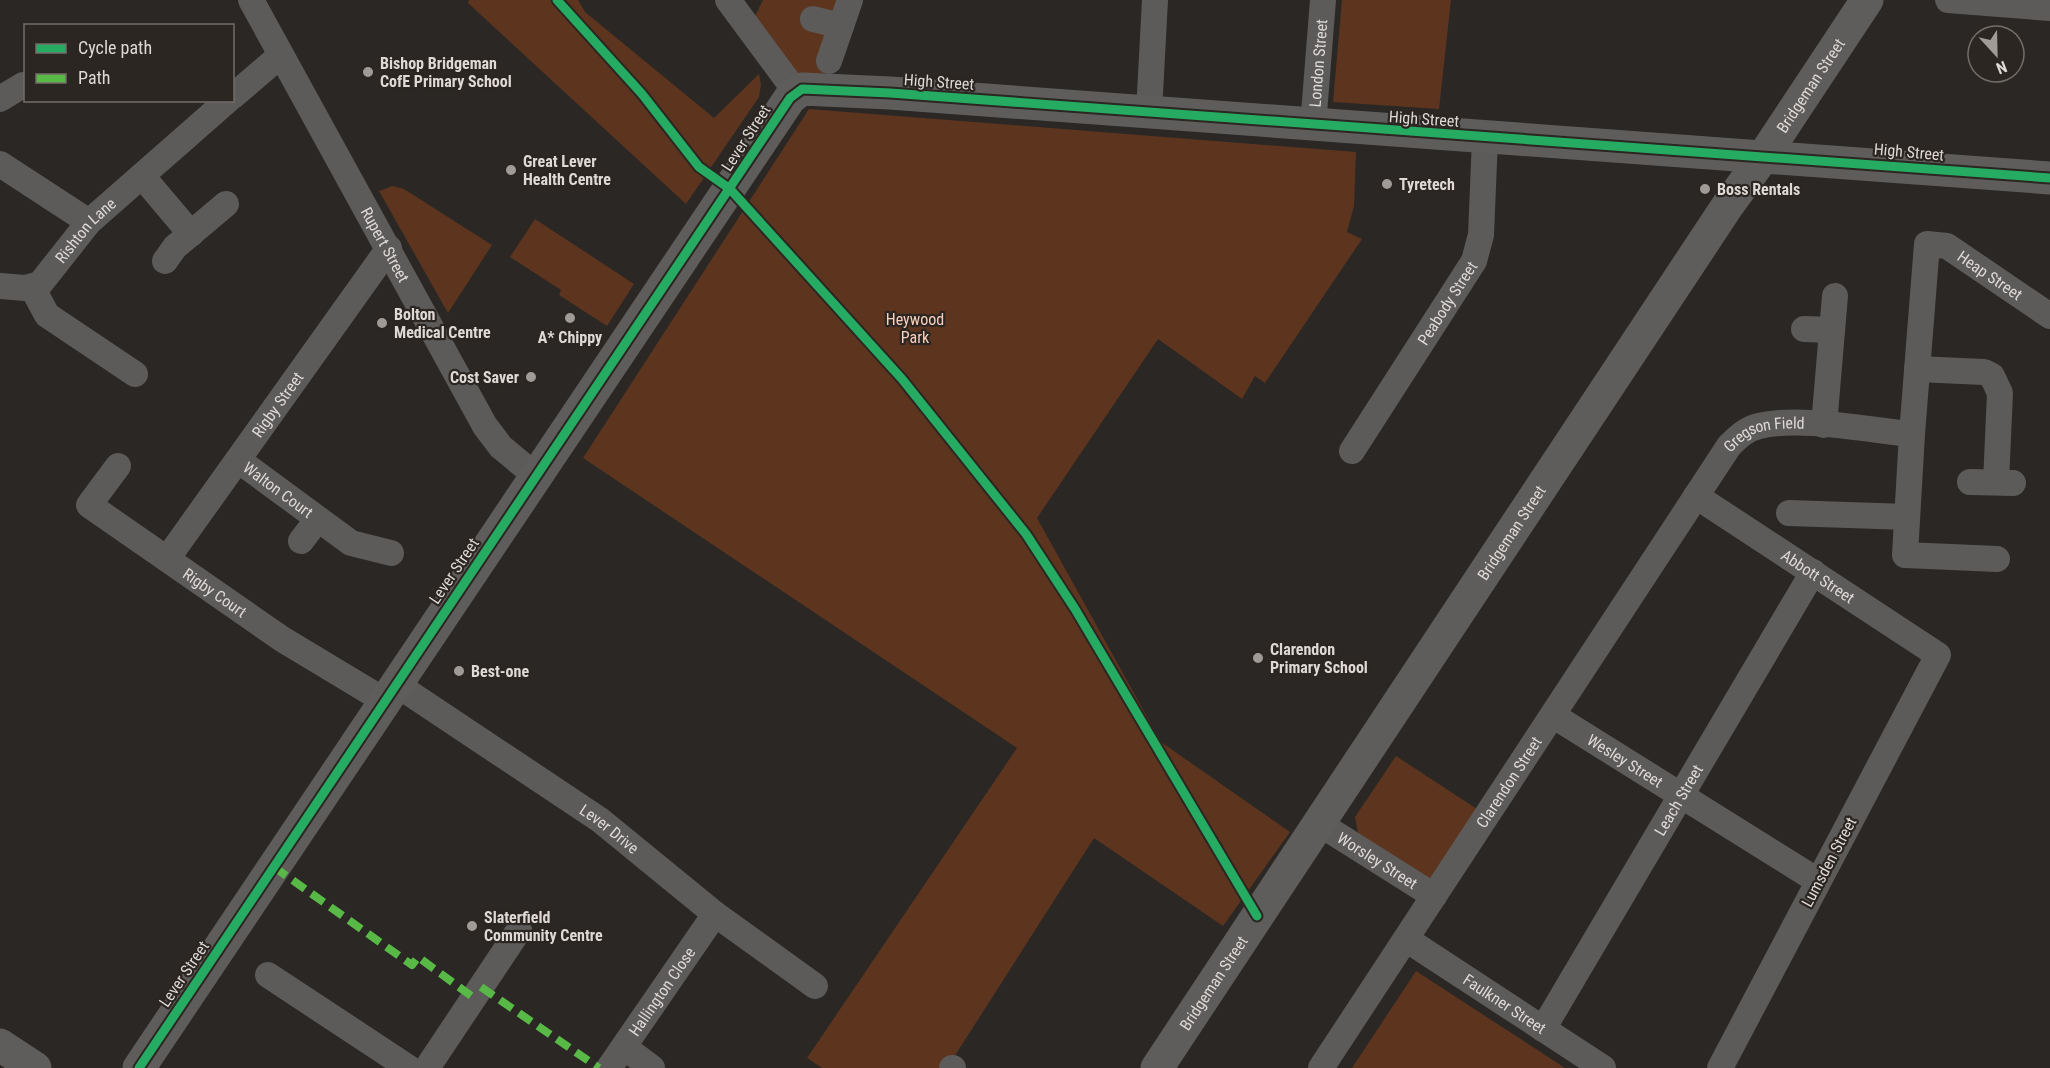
<svg xmlns="http://www.w3.org/2000/svg" width="2050" height="1068" font-family="'Roboto Condensed',sans-serif">
  <style>
    .green { fill: #5d351f }
    .lines { fill: none; stroke-linecap: round; stroke-linejoin: round }
    .street { stroke: #5c5b5a; stroke-width: 26 }
    .secondary { stroke: #5f5d5b; stroke-width: 33 }
    .quiet { stroke: #58b947; stroke-width: 8; stroke-dasharray: 15 8; stroke-linecap: butt }
    .cycleway-casing { stroke: #2c2622; stroke-width: 13 }
    .cycleway { stroke: #26ab63; stroke-width: 9 }
    .poi-dot { fill: #9f9b98; stroke: #2c2622; stroke-width: 2 }
    .labels { text-anchor: middle; dominant-baseline: central; stroke-width: 4.5; stroke-linejoin: round; paint-order: stroke }
    .poi-label { font-size: 16px; font-weight: bold; fill: #ded9d7; stroke: #2c2622; text-anchor: start }
    .street-label { font-size: 16px; fill: #ded9d7; stroke: #2c2622 }
    .park-label { font-size: 16px; fill: #f9d0bc; stroke: #2c2622 }
  </style>
  <rect width="100%" height="100%" fill="#2a2724"/>
  <!-- green -->
  <path class="green" d="M 469,0 L 578,0 L 585,12 L 714,118 L 759,74 L 761,85 L 759,97 L 686,204 L 468,3 Z
    M 763,0 L 849,0 L 820,88 L 796,92 L 750,26 Z
    M 1342,0 L 1451,0 L 1439,109 L 1333,102 Z
    M 809,109 L 1356,152 L 1354,206 L 1347,232 L 1362,239 L 1265,383 L 1255,376 L 1242,399 L 1158,339 L 1037,518 L 1161,742 L 1290,832 L 1223,926 L 1094,838 L 947,1068 L 822,1068 L 807,1058 L 1017,748 L 583,458 Z
    M 393,186 L 404,189 L 492,245 L 448,313 L 379,191 Z
    M 535,219 L 634,284 L 607,326 L 559,295 L 561,290 L 510,257 Z
    M 1396,756 L 1477,809 L 1430,880 L 1358,833 L 1355,817 Z
    M 1416,971 L 1565,1068 L 1352,1068 Z"/>
  <g class="lines">
    <!-- street -->
    <g class="street">
      <path id="s1" d="M 251,0 L 485,426 L 501,447 L 536,476"/>
      <path d="M 728,0 L 796,92"/>
      <path d="M 1948,0 L 2050,8"/>
      <path d="M 813,19 L 841,26"/>
      <path d="M 829,61 L 850,0"/>
      <path d="M 232,97 L 281,55"/>
      <path d="M 0,99 L 23,85"/>
      <path d="M 1149,112 L 1155,0"/>
      <path id="s2" d="M 1313,126 L 1323,0"/>
      <path d="M 0,164 L 89,222"/>
      <path d="M 142,176 L 191,234"/>
      <path d="M 165,261 L 175,247 L 226,204"/>
      <path id="s3" d="M 0,286 L 25,288 L 40,284 L 89,222 L 228,100"/>
      <path d="M 32,287 L 47,315 L 135,374"/>
      <path d="M 1804,329 L 1832,330"/>
      <path d="M 1917,369 L 1984,372 L 1992,376 L 2000,393 L 1996,482"/>
      <path d="M 1824,425 L 1835,296"/>
      <path d="M 1912,434 L 1905,555 L 1997,559"/>
      <path id="s4" d="M 1352,451 L 1474,261 L 1481,235 L 1485,138"/>
      <path id="s5" d="M 238,460 L 351,543 L 391,553"/>
      <path id="s6" d="M 118,466 L 89,505 L 282,639 L 385,701"/>
      <path d="M 1970,482 L 2013,483"/>
      <path id="s7" d="M 1696,496 L 1938,655 L 1720,1068"/>
      <path d="M 1789,513 L 1907,517"/>
      <path d="M 301,541 L 318,519"/>
      <path id="s8" d="M 167,559 L 389,248"/>
      <path id="s9" d="M 396,684 L 600,820 L 715,914 L 815,986"/>
      <path id="s10" d="M 1554,716 L 1818,881"/>
      <path id="s11" d="M 1320,824 L 1434,896"/>
      <path id="s12" d="M 1406,939 L 1603,1068"/>
      <path d="M 268,975 L 409,1068"/>
      <path id="s13" d="M 1543,1029 L 1813,572"/>
      <path d="M 624,1047 L 652,1068"/>
      <path d="M 427,1068 L 519,930"/>
      <path id="s14" d="M 609,1068 L 715,914"/>
      <path d="M 952,1068 L 953,1068"/>
      <path id="s15" d="M 1321,1068 L 1729,446 C 1738,437 1746,429 1759,426 C 1799,416 1869,430 1912,434 L 1927,244 L 1947,246 L 2050,316"/>
    </g>
    <!-- secondary -->
    <g class="secondary">
      <path d="M 0,1045 L 35,1068"/>
      <path d="M 139,1068 L 790,98 L 802,89 L 890,93 L 2050,178"/>
      <path id="s16" d="M 1157,1068 L 1728,205 L 1763,157 L 1867,0"/>
    </g>
    <!-- quiet -->
    <path class="quiet" d="M 274,867 L 412,965 L 418,957 L 474,998
      M 481,987 L 599,1068"/>
    <!-- cycleway casing -->
    <g class="cycleway-casing">
      <path id="cycleway" d="M 557,0 L 642,94 L 699,167 L 730,189 L 902,379 L 1026,534 L 1075,609 L 1257,916
        M 139,1068 L 790,98 L 802,89 L 890,93 L 2050,178"/>
    </g>
    <!-- cycleway -->
    <use href="#cycleway" class="cycleway"/>
  </g>
  <!-- markers -->
  <g class="poi-dot">
    <circle cx="368" cy="72" r="6"/>
    <circle cx="511" cy="170" r="6"/>
    <circle cx="1387" cy="184" r="6"/>
    <circle cx="1705" cy="189" r="6"/>
    <circle cx="570" cy="318" r="6"/>
    <circle cx="382" cy="323" r="6"/>
    <circle cx="531" cy="377" r="6"/>
    <circle cx="1258" cy="658" r="6"/>
    <circle cx="459" cy="671" r="6"/>
    <circle cx="472" cy="926" r="6"/>
  </g>
  <g class="labels">
    <!-- poi labels -->
    <g class="poi-label">
      <text x="380" y="63">Bishop Bridgeman<tspan x="380" dy="18">CofE Primary School</tspan></text>
      <text x="523" y="161">Great Lever<tspan x="523" dy="18">Health Centre</tspan></text>
      <text x="1399" y="184">Tyretech</text>
      <text x="1717" y="189">Boss Rentals</text>
      <text x="394" y="314">Bolton<tspan x="394" dy="18">Medical Centre</tspan></text>
      <text x="570" y="337" text-anchor="middle">A* Chippy</text>
      <text x="519" y="377" text-anchor="end">Cost Saver</text>
      <text x="1270" y="649">Clarendon<tspan x="1270" dy="18">Primary School</tspan></text>
      <text x="471" y="671">Best-one</text>
      <text x="484" y="917">Slaterfield<tspan x="484" dy="18">Community Centre</tspan></text>
    </g>
    <!-- street labels -->
    <g class="street-label">
      <text stroke="none"><textPath href="#s2" startOffset="63">London Street</textPath></text>
      <text transform="translate(939 82) rotate(4)">High Street</text>
      <text stroke="none"><textPath href="#s16" startOffset="1180">Bridgeman Street</textPath></text>
      <text transform="translate(1424 119) rotate(4)">High Street</text>
      <text transform="translate(746 138) rotate(-57)">Lever Street</text>
      <text transform="translate(1909 152) rotate(5)">High Street</text>
      <text stroke="none"><textPath href="#s3" startOffset="111">Rishton Lane</textPath></text>
      <text stroke="none"><textPath href="#s1" startOffset="279">Rupert Street</textPath></text>
      <text stroke="none"><textPath href="#s15" startOffset="1197">Heap Street</textPath></text>
      <text stroke="none"><textPath href="#s4" startOffset="176">Peabody Street</textPath></text>
      <text stroke="none"><textPath href="#s8" startOffset="190">Rigby Street</textPath></text>
      <text stroke="none"><textPath href="#s15" startOffset="783">Gregson Field</textPath></text>
      <text stroke="none"><textPath href="#s5" startOffset="50">Walton Court</textPath></text>
      <text stroke="none"><textPath href="#s16" startOffset="642">Bridgeman Street</textPath></text>
      <text transform="translate(454 571) rotate(-56)">Lever Street</text>
      <text stroke="none"><textPath href="#s7" startOffset="146">Abbott Street</textPath></text>
      <text stroke="none"><textPath href="#s6" startOffset="202">Rigby Court</textPath></text>
      <text stroke="none"><textPath href="#s10" startOffset="84">Wesley Street</textPath></text>
      <text stroke="none"><textPath href="#s15" startOffset="342">Clarendon Street</textPath></text>
      <text stroke="none"><textPath href="#s13" startOffset="266">Leach Street</textPath></text>
      <text stroke="none"><textPath href="#s9" startOffset="258">Lever Drive</textPath></text>
      <text stroke="none"><textPath href="#s11" startOffset="68">Worsley Street</textPath></text>
      <text transform="translate(1829 862) rotate(-62)">Lumsden Street</text>
      <text transform="translate(184 974) rotate(-56)">Lever Street</text>
      <text stroke="none"><textPath href="#s16" startOffset="102">Bridgeman Street</textPath></text>
      <text stroke="none"><textPath href="#s14" startOffset="93">Hallington Close</textPath></text>
      <text stroke="none"><textPath href="#s12" startOffset="118">Faulkner Street</textPath></text>
    </g>
    <!-- park labels -->
    <g class="park-label">
      <text x="915" y="319">Heywood<tspan x="915" dy="18">Park</tspan></text>
    </g>
  </g>
  <!-- legend -->
  <rect x="24" y="24" width="210" height="78" fill="#2c2622" stroke="#736e6a" stroke-width="1.5"/>
  <rect x="36" y="44" width="30" height="9" fill="#26ab63" stroke="#736e6a" stroke-width="1.5"/>
  <text x="78" y="54" font-size="18" fill="#ded9d7">Cycle path</text>
  <rect x="36" y="74" width="30" height="9" fill="#58b947" stroke="#736e6a" stroke-width="1.5"/>
  <text x="78" y="84" font-size="18" fill="#ded9d7">Path</text>
  <!-- north arrow -->
  <g transform="translate(1996 54) rotate(158)"><circle r="28" fill="#2c2622" stroke="#736e6a" stroke-width="1.5"/>
  <path d="M0-4.5L10 22L0 15L-10 22Z" fill="#9f9b98"/>
  <text y="-9" font-size="16" font-weight="bold" text-anchor="middle" fill="#ded9d7">N</text>
  </g>
</svg>
